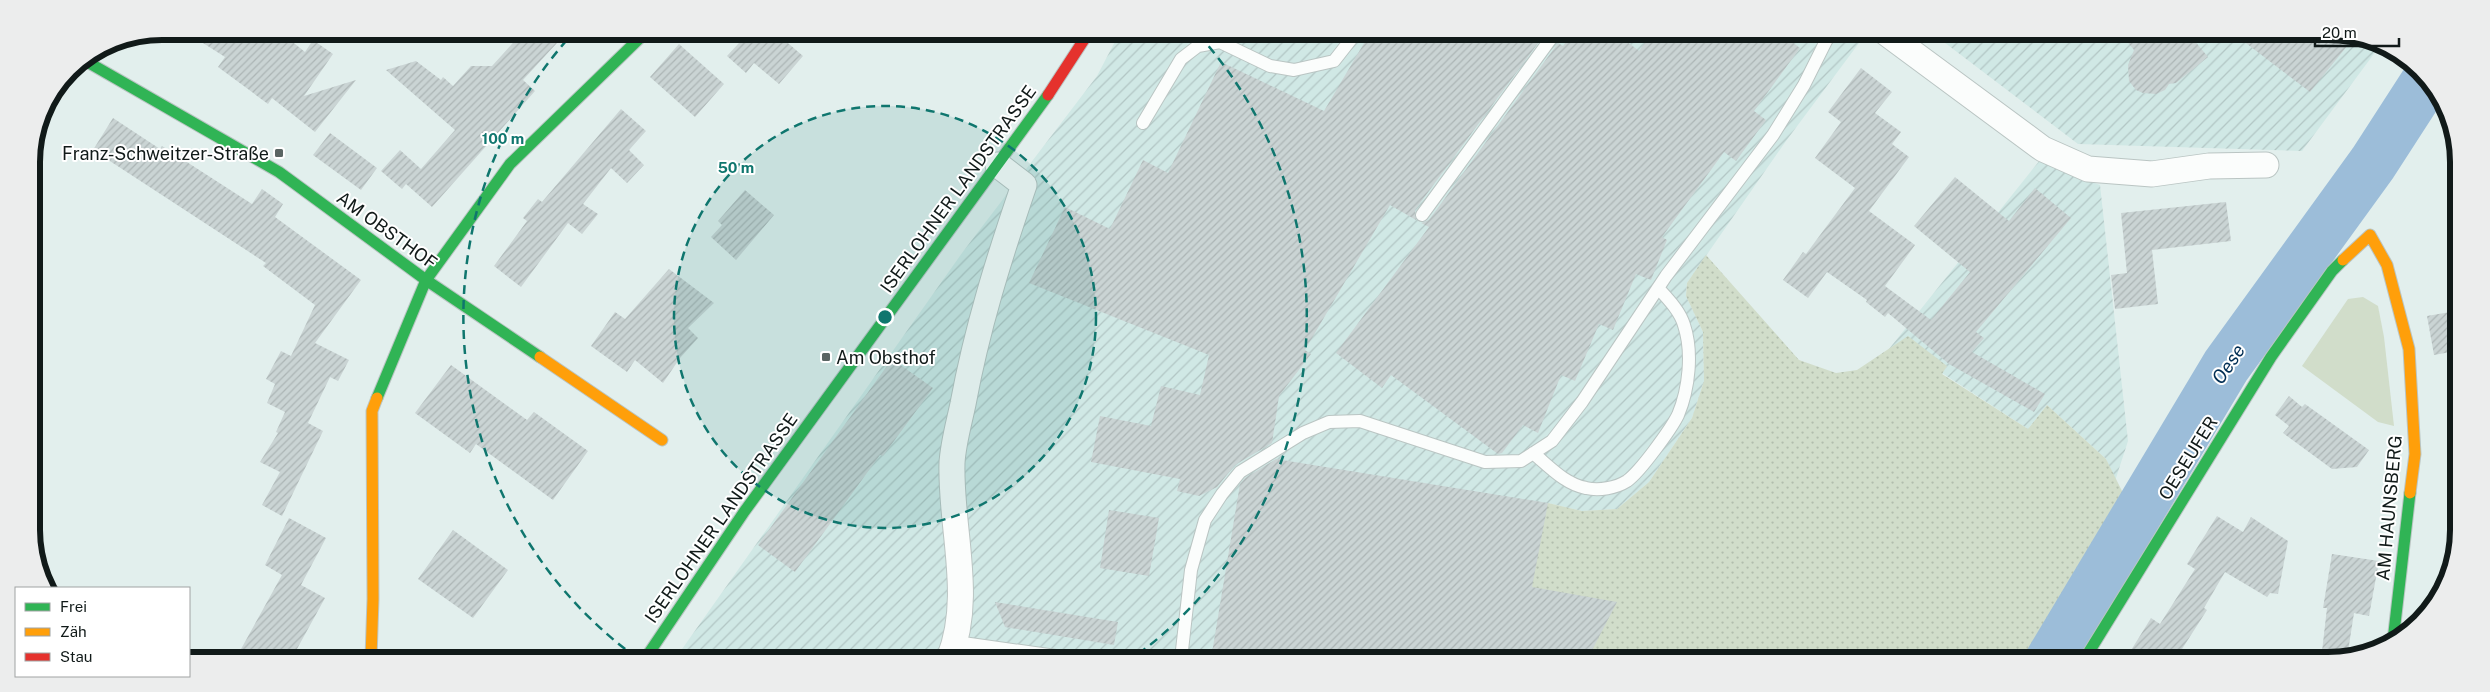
<svg xmlns="http://www.w3.org/2000/svg" width="2490" height="692" font-family="'Public Sans',sans-serif">
  <style>
    .industrial { fill: url(#industrial-furrows) }
    .grass { fill: url(#grass-dots) }
    .green { fill: #d1ddca }
    .lines { fill: none; stroke-linecap: round; stroke-linejoin: round }
    .river { stroke: #9cbdd9; stroke-width: 50 }
    .building { fill: url(#building-hatch) }
    .lane-casing { stroke: #bac5c3; stroke-width: 14 }
    .street-casing { stroke: #bac5c3; stroke-width: 27 }
    .fast-casing { stroke: #bac5c3; stroke-width: 13 }
    .slow-casing { stroke: #bac5c3; stroke-width: 13 }
    .jam-casing { stroke: #bac5c3; stroke-width: 13 }
    .lane { stroke: #fbfdfc; stroke-width: 12 }
    .street { stroke: #fbfdfc; stroke-width: 25 }
    .fast { stroke: #30b455; stroke-width: 11 }
    .slow { stroke: #ff9f0a; stroke-width: 11 }
    .jam { stroke: #e5322d; stroke-width: 11 }
    .ring { fill: none; stroke: #0f766e; stroke-width: 2.5; stroke-dasharray: 9 6 }
    .poi-dot { fill: #5a6563; stroke: #fff; stroke-width: 2 }
    .labels { text-anchor: middle; dominant-baseline: central; stroke-width: 4; stroke-linejoin: round; paint-order: stroke }
    .poi-label { font-size: 18px; fill: #111a19; stroke: #fff; text-anchor: end }
    .street-label { font-size: 18px; fill: #111a19; stroke: #fff }
    .water-label { font-size: 19px; font-style: italic; fill: #002e54; stroke: #fff }
    .rim { fill: none; stroke: #111a19; stroke-width: 6 }
    .centre { fill: #0f766e; stroke: #fff; stroke-width: 2.5 }
    .ring-label { font-size: 15px; text-anchor: middle; font-weight: bold; fill: #0f766e; stroke: #fff; stroke-width: 4; stroke-linejoin: round; paint-order: stroke }
  </style>
  <defs>
    <pattern id="industrial-furrows" width="10" height="10" patternUnits="userSpaceOnUse" patternTransform="scale(1.25)"><rect width="10" height="10" fill="#d0e8e5"/><path d="M-1 1l2-2M0 10L10 0M9 11l2-2" fill="none" stroke="#b2c6c4"/></pattern>
    <pattern id="grass-dots" width="8" height="8" patternUnits="userSpaceOnUse" patternTransform="scale(1.25)"><rect width="8" height="8" fill="#d1ddca"/><path d="M2 2h.1M6 6h.1" fill="none" stroke="#b2bdad" stroke-width="1.8" stroke-linecap="round"/></pattern>
    <pattern id="building-hatch" width="6" height="6" patternUnits="userSpaceOnUse" patternTransform="scale(1.25)"><rect width="6" height="6" fill="#cad4d4"/><path d="M-1 1l2-2M0 6l6-6M5 7l2-2" fill="none" stroke="#acb5b5"/></pattern>
  </defs>
  <rect width="100%" height="100%" fill="#e2efed"/>
  <!-- industrial -->
  <path class="industrial" d="M 1120,32 L 1845,33 L 1859,43 L 1786,141 L 1687,283 L 1686,296 L 1703,332 L 1704,381 L 1692,418 L 1649,482 L 1617,509 L 1582,511 L 1548,503 L 1471,660 L 675,659 L 962,253 L 1097,76 Z
    M 1932,33 L 2353,34 L 2379,47 L 2302,151 L 2078,144 Z
    M 2040,160 L 2053,168 L 2100,185 L 2128,441 L 2115,481 L 2106,459 L 2047,405 L 2028,429 L 1942,373 L 1947,366 L 1889,349 Z"/>
  <!-- grass -->
  <path class="grass" d="M 1706,255 L 1799,360 L 1836,373 L 1857,370 L 1908,336 L 1947,366 L 1942,374 L 2028,429 L 2047,405 L 2106,459 L 2125,497 L 2048,617 L 2023,660 L 1471,660 L 1548,503 L 1582,511 L 1617,509 L 1649,482 L 1692,418 L 1704,381 L 1703,332 L 1686,296 L 1687,283 Z"/>
  <!-- green -->
  <path class="green" d="M 2363,297 L 2378,306 L 2384,337 L 2394,426 L 2378,422 L 2302,366 L 2348,299 Z"/>
  <g class="lines">
    <!-- river -->
    <path class="river" d="M 2050,660 L 2226,366 L 2373,163 L 2426,81"/>
  </g>
  <!-- building -->
  <path class="building" d="M 184,31 L 279,31 L 305,52 L 313,40 L 333,54 L 304,96 L 356,80 L 315,132 L 272,98 L 268,104 L 218,67 L 225,57 Z
    M 523,32 L 567,32 L 523,80 L 535,91 L 432,207 L 406,184 L 402,189 L 381,171 L 400,150 L 421,169 L 455,130 L 386,70 L 416,61 L 441,80 L 443,77 L 453,86 L 471,66 L 492,66 Z
    M 749,32 L 775,32 L 803,56 L 779,84 L 754,63 L 746,73 L 727,56 Z
    M 1370,33 L 1541,33 L 1544,35 L 1415,210 L 1416,220 L 1390,205 L 1305,350 L 1311,354 L 1279,396 L 1272,443 L 1235,465 L 1217,487 L 1199,496 L 1177,491 L 1180,479 L 1091,462 L 1100,416 L 1151,426 L 1161,386 L 1200,395 L 1209,355 L 1029,283 L 1065,207 L 1110,229 L 1143,160 L 1168,173 L 1221,62 L 1324,111 Z
    M 1572,33 L 1616,33 L 1639,51 L 1652,33 L 1780,33 L 1800,48 L 1754,111 L 1766,120 L 1736,161 L 1724,152 L 1662,237 L 1667,240 L 1651,280 L 1636,274 L 1613,330 L 1599,324 L 1575,381 L 1561,375 L 1538,433 L 1523,425 L 1502,453 L 1498,454 L 1391,375 L 1382,388 L 1336,353 L 1429,227 L 1421,223 L 1429,220 L 1558,43 L 1563,46 Z
    M 2121,34 L 2189,34 L 2208,57 L 2176,83 L 2169,84 L 2165,90 L 2156,94 L 2143,93 L 2136,90 L 2129,81 L 2128,65 L 2134,50 Z
    M 2234,34 L 2353,34 L 2356,35 L 2310,92 Z
    M 679,44 L 724,84 L 695,117 L 650,77 Z
    M 1861,68 L 1892,92 L 1875,113 L 1901,132 L 1892,144 L 1909,157 L 1869,211 L 1915,245 L 1885,286 L 1931,320 L 1970,272 L 1914,226 L 1955,177 L 2009,221 L 2035,188 L 2071,218 L 1976,332 L 1984,338 L 1972,352 L 2045,394 L 2034,412 L 1949,364 L 1888,313 L 1885,317 L 1866,302 L 1867,300 L 1827,272 L 1808,298 L 1783,280 L 1803,252 L 1806,254 L 1855,188 L 1815,158 L 1841,122 L 1828,112 Z
    M 621,109 L 646,131 L 629,150 L 644,165 L 627,183 L 611,168 L 583,204 L 598,214 L 582,234 L 568,223 L 521,287 L 494,266 L 527,221 L 523,218 L 538,199 L 542,202 Z
    M 113,118 L 160,149 L 162,146 L 252,204 L 262,189 L 283,204 L 275,217 L 361,280 L 315,343 L 349,360 L 338,381 L 330,377 L 308,423 L 323,431 L 282,516 L 262,505 L 280,472 L 260,462 L 278,433 L 276,432 L 285,412 L 267,403 L 275,384 L 266,379 L 281,351 L 291,356 L 315,305 L 263,266 L 266,263 L 93,150 Z
    M 330,133 L 377,168 L 361,190 L 313,155 Z
    M 745,190 L 774,215 L 736,260 L 711,237 L 722,225 L 718,221 Z
    M 2226,202 L 2231,241 L 2152,250 L 2158,304 L 2115,309 L 2111,275 L 2127,273 L 2121,213 Z
    M 669,269 L 714,303 L 688,328 L 698,338 L 680,358 L 663,383 L 635,360 L 627,372 L 591,346 L 615,312 L 625,319 Z
    M 2456,311 L 2456,351 L 2434,355 L 2427,316 Z
    M 892,359 L 933,388 L 883,456 L 880,455 L 795,572 L 758,545 Z
    M 451,365 L 527,420 L 534,412 L 588,451 L 553,500 L 476,444 L 470,453 L 415,413 Z
    M 2289,396 L 2302,407 L 2305,404 L 2369,450 L 2357,467 L 2332,469 L 2283,433 L 2289,426 L 2275,415 Z
    M 1276,459 L 1548,503 L 1532,587 L 1617,602 L 1587,660 L 1211,659 L 1240,484 L 1245,478 Z
    M 1109,510 L 1159,518 L 1149,576 L 1100,568 Z
    M 2217,516 L 2243,532 L 2251,517 L 2288,541 L 2278,594 L 2270,593 L 2267,597 L 2225,572 L 2204,608 L 2207,610 L 2175,660 L 2125,660 L 2151,618 L 2160,624 L 2195,569 L 2187,564 Z
    M 289,518 L 326,538 L 301,585 L 325,598 L 292,658 L 236,658 L 282,575 L 265,565 Z
    M 453,530 L 508,570 L 473,618 L 418,579 Z
    M 2332,554 L 2379,561 L 2369,616 L 2354,613 L 2347,658 L 2321,660 L 2327,608 L 2323,608 Z
    M 995,602 L 1118,622 L 1114,645 L 1005,627 Z"/>
  <g class="lines">
    <!-- lane casing -->
    <g class="lane-casing">
      <path id="lane" d="M 1143,123 L 1181,59 L 1198,46 L 1220,42 L 1270,66 L 1294,70 L 1334,61 L 1356,33
        M 1422,215 L 1555,33
        M 1533,453 C 1550,467 1565,484 1586,488 C 1599,491 1616,488 1627,481 C 1640,472 1671,429 1678,415 C 1689,389 1693,352 1684,325 C 1680,311 1668,299 1658,288
        M 956,642 L 1077,659
        M 1181,659 L 1191,570 L 1205,520 L 1222,494 L 1240,472 L 1303,433 L 1329,422 L 1360,421 L 1485,462 L 1521,461 L 1552,441 L 1582,402 L 1666,276 L 1773,135 L 1804,85 L 1830,33"/>
    </g>
    <!-- street casing -->
    <g class="street-casing">
      <path id="street" d="M 1886,33 L 2043,149 L 2088,169 L 2152,174 L 2209,166 L 2266,165
        M 949,659 C 974,597 950,528 952,463 C 953,444 959,423 963,404 C 977,328 999,258 1024,185 L 998,165"/>
    </g>
    <!-- fast casing -->
    <g class="fast-casing">
      <path id="fast" d="M 84,60 L 279,172 L 426,280 L 540,357
        M 377,398 L 426,280 L 510,164 L 646,32
        M 2393,641 L 2410,493
        M 645,659 L 744,512 L 1048,95
        M 2084,660 L 2271,357 L 2332,271 L 2343,260"/>
    </g>
    <!-- slow casing -->
    <g class="slow-casing">
      <path id="slow" d="M 2343,260 L 2370,235 L 2387,265 L 2409,349 L 2415,454 L 2410,493
        M 540,357 L 662,440
        M 371,658 L 373,599 L 372,411 L 377,398"/>
    </g>
    <!-- jam casing -->
    <g class="jam-casing">
      <path id="jam" d="M 1048,95 L 1089,32"/>
    </g>
    <!-- lane -->
    <use href="#lane" class="lane"/>
    <!-- street -->
    <use href="#street" class="street"/>
    <!-- fast -->
    <use href="#fast" class="fast"/>
    <!-- slow -->
    <use href="#slow" class="slow"/>
    <!-- jam -->
    <use href="#jam" class="jam"/>
  </g>
  <!-- distance rings -->
  <circle cx="885" cy="317" r="211" fill="#0f766e" fill-opacity=".12"/>
  <g class="ring">
    <circle cx="885" cy="317" r="211"/>
    <path d="M637 658A422 422 0 0 1 574 32M1199 35A422 422 0 0 1 1133 658"/>
  </g>
  <!-- markers -->
  <g class="poi-dot">
    <rect x="274" y="148" width="10" height="10" rx="2.5"/>
    <rect x="821" y="352" width="10" height="10" rx="2.5"/>
  </g>
  <g class="labels">
    <!-- poi labels -->
    <g class="poi-label">
      <text x="269" y="153">Franz-Schweitzer-Straße</text>
      <text x="836" y="357" text-anchor="start">Am Obsthof</text>
    </g>
    <!-- street labels -->
    <g class="street-label">
      <text transform="translate(958 189) rotate(-54)">ISERLOHNER LANDSTRASSE</text>
      <text transform="translate(387 230) rotate(36)">AM OBSTHOF</text>
      <text transform="translate(2188 458) rotate(-58)">OESEUFER</text>
      <text transform="translate(2389 508) rotate(-85)">AM HAUNSBERG</text>
      <text transform="translate(721 518) rotate(-55)">ISERLOHNER LANDSTRASSE</text>
    </g>
    <!-- water labels -->
    <g class="water-label">
      <text transform="translate(2228 364) rotate(-56)">Oese</text>
    </g>
  </g>
  <!-- crop -->
  <path d="M0 0H2490V692H0ZM162 40H2328A122 122 0 0 1 2450 162V530A122 122 0 0 1 2328 652H162A122 122 0 0 1 40 530V162A122 122 0 0 1 162 40Z" fill="#eceded" fill-rule="evenodd"/>
  <path class="rim" d="M162 40H2328A122 122 0 0 1 2450 162V530A122 122 0 0 1 2328 652H162A122 122 0 0 1 40 530V162A122 122 0 0 1 162 40Z"/>
  <circle cx="885" cy="317" r="8" class="centre"/>
  <g class="ring-label">
    <text x="503" y="144">100 m</text>
    <text x="736" y="173">50 m</text>
  </g>
  <!-- legend -->
  <rect x="15" y="587" width="175" height="90" fill="#ffffff" stroke="#a0a3a3"/>
  <rect x="25" y="603" width="25" height="8" fill="#30b455" stroke="#a0a3a3"/>
  <text x="60" y="612" font-size="15" fill="#111a19">Frei</text>
  <rect x="25" y="628" width="25" height="8" fill="#ff9f0a" stroke="#a0a3a3"/>
  <text x="60" y="637" font-size="15" fill="#111a19">Zäh</text>
  <rect x="25" y="653" width="25" height="8" fill="#e5322d" stroke="#a0a3a3"/>
  <text x="60" y="662" font-size="15" fill="#111a19">Stau</text>
  <!-- scale -->
  <path d="M2315 38v8h84v-8" fill="none" stroke="#111a19" stroke-width="2.5"/>
  <text x="2322" y="38" font-size="15" fill="#111a19" stroke="#ffffff" stroke-width="4" paint-order="stroke">20 m</text>
</svg>
